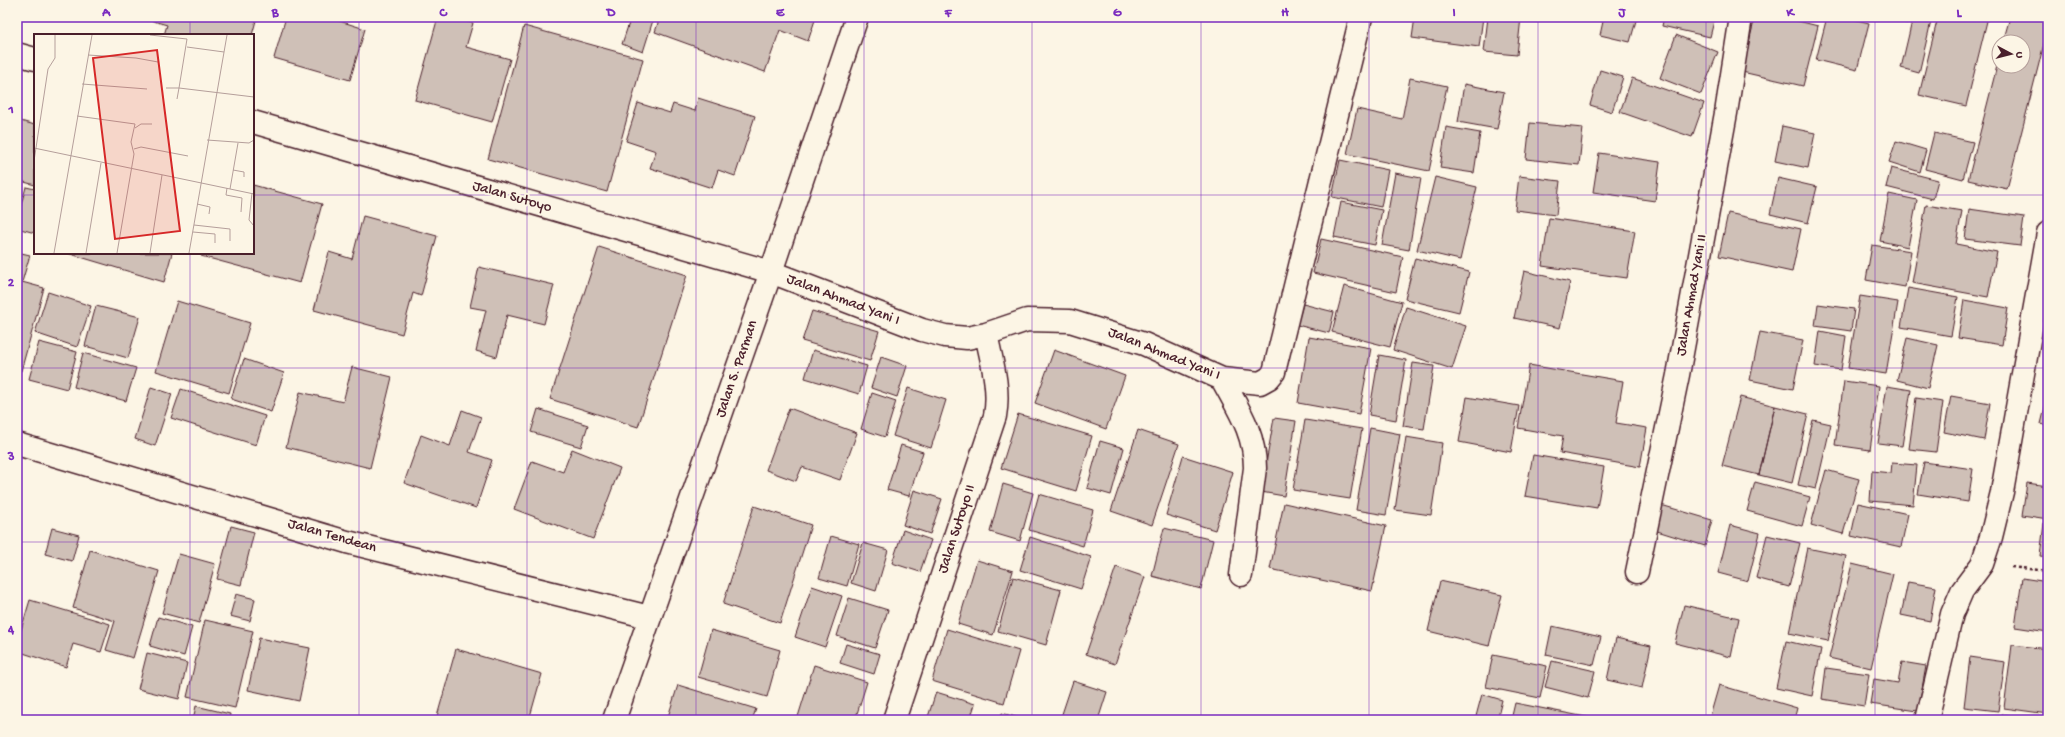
<svg xmlns="http://www.w3.org/2000/svg" width="2065" height="737" font-family="'Gochi Hand',sans-serif">
  <style>
    .building { fill: #cfc0b7; stroke: #4a1f2b }
    .lines { fill: none; stroke-linecap: round; stroke-linejoin: round }
    .minor-casing { stroke: #4a1f2b; stroke-width: 25 }
    .tertiary-casing { stroke: #4a1f2b; stroke-width: 25 }
    .path { stroke: #4a1f2b; stroke-width: 2.5; stroke-dasharray: 3 3; stroke-linecap: butt }
    .minor { stroke: #fcf5e5; stroke-width: 22 }
    .tertiary { stroke: #fcf5e5; stroke-width: 22 }
    .grid { fill: none; stroke: #7b2cbf; stroke-width: 1; stroke-opacity: 0.55 }
    .labels { text-anchor: middle; dominant-baseline: central; stroke-width: 4; stroke-linejoin: round; paint-order: stroke }
    .street-label { font-size: 15px; fill: #4a1f2b; stroke: #fcf5e5 }
    .inset-road { fill: none; stroke: #b59f9b; stroke-width: 1 }
    .view { fill: #d62828; fill-opacity: 0.15; stroke: #d62828; stroke-width: 2 }
    .inset-edge { fill: none; stroke: #4a1f2b; stroke-width: 2 }
    .neatline { fill: none; stroke: #7b2cbf; stroke-width: 1.5 }
    .grid-label { font-size: 13px; text-anchor: middle; font-weight: bold; fill: #7b2cbf }
  </style>
  <rect width="100%" height="100%" fill="#fcf5e5"/>
  <filter id="ink" filterUnits="userSpaceOnUse"><feTurbulence type="fractalNoise" baseFrequency=".025" numOctaves="2"/><feDisplacementMap in="SourceGraphic" scale="8" xChannelSelector="R" yChannelSelector="G"/><feConvolveMatrix kernelMatrix="1 2 1 2 8 2 1 2 1" color-interpolation-filters="sRGB"/></filter>
  <g filter="url(#ink)">
    <!-- building -->
    <path class="building" d="M 140,17 L 257,17 L 252,35 L 164,35 L 167,25 Z
      M 286,17 L 327,17 L 365,29 L 350,80 L 274,58 Z
      M 438,17 L 449,17 L 473,23 L 466,47 L 510,59 L 492,122 L 415,100 Z
      M 631,17 L 654,17 L 643,52 L 622,44 Z
      M 660,17 L 816,17 L 808,41 L 780,30 L 765,72 L 655,32 Z
      M 1415,17 L 1483,17 L 1479,47 L 1412,38 Z
      M 1488,17 L 1521,17 L 1517,55 L 1484,52 Z
      M 1604,17 L 1637,17 L 1630,42 L 1600,35 Z
      M 1664,17 L 1715,17 L 1710,37 L 1662,26 Z
      M 1755,17 L 1782,17 L 1818,26 L 1803,86 L 1742,72 Z
      M 1827,17 L 1845,17 L 1869,23 L 1857,70 L 1816,60 Z
      M 1882,17 L 1908,17 L 1907,23 Z
      M 1913,17 L 1932,17 L 1919,73 L 1901,68 Z
      M 1938,17 L 1988,17 L 1966,106 L 1919,95 Z
      M 2010,17 L 2048,17 L 2048,28 L 2007,189 L 1968,180 L 1999,58 L 1999,66 L 2023,66 L 2023,42 L 2003,42 Z
      M 524,26 L 643,59 L 607,192 L 488,159 Z
      M 1676,35 L 1718,52 L 1701,94 L 1660,78 Z
      M 1600,70 L 1623,77 L 1612,112 L 1590,105 Z
      M 1410,78 L 1447,86 L 1429,171 L 1347,154 L 1357,109 L 1402,119 Z
      M 1632,78 L 1704,103 L 1692,137 L 1620,112 Z
      M 1464,84 L 1504,92 L 1497,129 L 1458,122 Z
      M 698,98 L 755,116 L 735,176 L 718,170 L 712,188 L 650,168 L 656,151 L 626,141 L 638,103 L 670,113 L 673,104 L 695,111 Z
      M 17,120 L 35,125 L 35,185 L 17,180 Z
      M 1530,123 L 1583,128 L 1579,165 L 1526,159 Z
      M 1782,126 L 1815,133 L 1808,168 L 1775,161 Z
      M 1446,127 L 1480,133 L 1474,173 L 1440,168 Z
      M 1934,133 L 1973,142 L 1963,179 L 1925,169 Z
      M 1896,141 L 1926,150 L 1920,172 L 1889,162 Z
      M 1599,153 L 1660,162 L 1655,201 L 1593,192 Z
      M 1340,160 L 1388,170 L 1381,207 L 1332,197 Z
      M 1891,168 L 1938,180 L 1933,199 L 1886,187 Z
      M 1395,173 L 1421,178 L 1409,250 L 1382,245 Z
      M 1519,176 L 1560,181 L 1556,215 L 1515,210 Z
      M 1435,177 L 1477,187 L 1460,260 L 1417,250 Z
      M 1778,178 L 1817,187 L 1808,223 L 1770,214 Z
      M 253,185 L 322,204 L 300,283 L 201,256 L 202,253 L 253,253 Z
      M 26,187 L 35,189 L 35,233 L 17,228 L 17,219 Z
      M 1889,194 L 1917,200 L 1908,247 L 1880,241 Z
      M 1341,202 L 1382,210 L 1375,245 L 1334,237 Z
      M 1926,205 L 1962,211 L 1956,244 L 1997,252 L 1988,297 L 1912,283 Z
      M 1969,209 L 2024,217 L 2020,246 L 1965,239 Z
      M 1728,213 L 1801,229 L 1792,272 L 1719,256 Z
      M 363,216 L 437,236 L 421,296 L 413,293 L 402,334 L 314,310 L 329,252 L 352,259 Z
      M 1549,218 L 1635,231 L 1627,278 L 1542,266 Z
      M 1321,239 L 1403,257 L 1396,292 L 1313,273 Z
      M 1872,245 L 1911,251 L 1905,287 L 1866,280 Z
      M 599,247 L 687,275 L 638,427 L 550,399 Z
      M 17,252 L 30,255 L 22,282 L 44,288 L 21,371 L 17,370 Z
      M 67,253 L 172,253 L 164,282 Z
      M 1415,258 L 1469,272 L 1459,312 L 1405,299 Z
      M 479,267 L 554,285 L 544,324 L 507,315 L 497,357 L 476,351 L 486,310 L 470,307 Z
      M 1524,271 L 1570,282 L 1560,328 L 1514,318 Z
      M 1344,286 L 1402,302 L 1390,347 L 1332,332 Z
      M 1908,288 L 1958,297 L 1951,336 L 1901,327 Z
      M 48,292 L 91,306 L 77,347 L 35,333 Z
      M 1860,296 L 1898,302 L 1886,374 L 1848,368 Z
      M 1964,300 L 2008,308 L 2002,345 L 1958,338 Z
      M 177,301 L 250,323 L 229,393 L 156,371 Z
      M 1303,304 L 1334,312 L 1329,333 L 1297,325 Z
      M 1818,304 L 1854,309 L 1851,331 L 1815,326 Z
      M 96,306 L 140,317 L 128,358 L 85,346 Z
      M 1406,307 L 1466,326 L 1452,369 L 1393,350 Z
      M 812,311 L 879,331 L 870,361 L 802,341 Z
      M 2044,319 L 2048,319 L 2048,340 L 2041,338 Z
      M 1820,331 L 1846,336 L 1841,370 L 1815,366 Z
      M 1760,332 L 1803,340 L 1793,389 L 1750,380 Z
      M 1309,337 L 1371,348 L 1359,414 L 1298,403 Z
      M 1907,338 L 1938,345 L 1928,388 L 1897,380 Z
      M 39,342 L 77,352 L 67,389 L 29,379 Z
      M 813,350 L 867,366 L 859,394 L 805,378 Z
      M 1054,350 L 1125,376 L 1106,429 L 1035,403 Z
      M 83,353 L 136,368 L 126,401 L 74,387 Z
      M 1379,355 L 1406,360 L 1396,420 L 1369,415 Z
      M 881,357 L 907,366 L 897,397 L 871,388 Z
      M 244,359 L 284,373 L 271,412 L 231,399 Z
      M 1413,363 L 1434,366 L 1424,429 L 1403,426 Z
      M 1529,365 L 1623,381 L 1616,423 L 1647,428 L 1640,467 L 1560,453 L 1563,436 L 1518,428 Z
      M 352,367 L 392,377 L 370,468 L 286,447 L 300,392 L 343,402 Z
      M 1844,381 L 1879,386 L 1870,450 L 1835,445 Z
      M 1887,386 L 1911,390 L 1902,446 L 1878,443 Z
      M 151,387 L 172,394 L 155,446 L 135,439 Z
      M 908,388 L 946,400 L 931,448 L 893,436 Z
      M 181,389 L 265,416 L 256,445 L 171,418 Z
      M 872,393 L 896,401 L 885,437 L 861,429 Z
      M 2048,395 L 2048,426 L 2041,424 Z
      M 1951,396 L 1990,403 L 1984,440 L 1944,432 Z
      M 1467,397 L 1519,406 L 1511,452 L 1459,442 Z
      M 1740,397 L 1775,406 L 1759,475 L 1722,466 Z
      M 1916,398 L 1943,402 L 1936,452 L 1909,449 Z
      M 1775,406 L 1808,414 L 1792,483 L 1759,475 Z
      M 789,408 L 857,433 L 840,480 L 802,467 L 796,481 L 766,470 Z
      M 538,409 L 588,425 L 581,447 L 531,432 Z
      M 462,410 L 481,417 L 469,452 L 492,460 L 476,508 L 404,483 L 421,435 L 450,446 Z
      M 1018,414 L 1092,436 L 1076,491 L 1001,468 Z
      M 1274,418 L 1296,421 L 1284,496 L 1261,492 Z
      M 1305,420 L 1362,429 L 1350,499 L 1293,490 Z
      M 1813,420 L 1831,424 L 1816,489 L 1798,485 Z
      M 1370,428 L 1400,434 L 1386,515 L 1356,510 Z
      M 1138,430 L 1179,444 L 1152,525 L 1111,511 Z
      M 1406,437 L 1442,443 L 1431,515 L 1395,510 Z
      M 1100,441 L 1124,448 L 1111,495 L 1087,488 Z
      M 901,445 L 923,452 L 909,496 L 887,490 Z
      M 572,449 L 620,468 L 593,539 L 514,509 L 532,461 L 563,472 Z
      M 1533,455 L 1604,467 L 1597,508 L 1525,496 Z
      M 1183,456 L 1233,472 L 1215,530 L 1166,515 Z
      M 1924,462 L 1973,469 L 1968,502 L 1918,494 Z
      M 1892,463 L 1917,465 L 1913,505 L 1870,501 L 1872,471 L 1891,473 Z
      M 1826,470 L 1859,479 L 1843,534 L 1811,525 Z
      M 1755,482 L 1810,497 L 1802,526 L 1747,511 Z
      M 2027,483 L 2048,486 L 2048,519 L 2022,515 Z
      M 1003,484 L 1033,493 L 1020,541 L 990,532 Z
      M 914,490 L 942,499 L 930,534 L 903,525 Z
      M 1039,494 L 1093,510 L 1083,546 L 1029,530 Z
      M 1284,503 L 1386,526 L 1372,591 L 1270,569 Z
      M 1858,503 L 1908,514 L 1901,547 L 1851,536 Z
      M 1661,505 L 1712,520 L 1705,546 L 1654,530 Z
      M 754,506 L 811,525 L 780,623 L 723,604 Z
      M 2044,523 L 2048,524 L 2048,557 L 2040,556 Z
      M 1730,525 L 1760,533 L 1748,581 L 1718,573 Z
      M 231,526 L 254,532 L 241,585 L 217,579 Z
      M 52,528 L 79,535 L 72,561 L 45,554 Z
      M 1164,528 L 1213,540 L 1201,589 L 1152,576 Z
      M 903,530 L 931,540 L 920,572 L 892,563 Z
      M 1767,535 L 1800,543 L 1789,587 L 1756,578 Z
      M 831,536 L 859,544 L 847,586 L 819,578 Z
      M 1030,537 L 1091,557 L 1081,589 L 1020,570 Z
      M 863,543 L 888,550 L 876,591 L 851,583 Z
      M 1807,548 L 1846,556 L 1828,641 L 1789,633 Z
      M 90,550 L 159,571 L 133,658 L 106,650 L 115,621 L 73,608 Z
      M 179,554 L 215,564 L 199,623 L 162,613 Z
      M 977,560 L 1013,571 L 993,635 L 958,624 Z
      M 1852,564 L 1893,574 L 1871,668 L 1829,658 Z
      M 1116,567 L 1145,577 L 1115,664 L 1086,654 Z
      M 1013,577 L 1061,590 L 1046,645 L 998,631 Z
      M 2022,578 L 2048,582 L 2048,632 L 2015,627 Z
      M 1440,581 L 1502,595 L 1489,646 L 1428,631 Z
      M 1908,582 L 1936,587 L 1930,621 L 1901,615 Z
      M 812,586 L 842,596 L 825,647 L 795,637 Z
      M 236,594 L 255,599 L 250,621 L 230,616 Z
      M 849,598 L 888,610 L 875,648 L 837,636 Z
      M 30,600 L 110,624 L 101,652 L 73,644 L 66,667 L 17,651 L 17,643 Z
      M 1684,605 L 1739,618 L 1731,657 L 1675,643 Z
      M 158,617 L 192,627 L 184,656 L 150,646 Z
      M 205,620 L 253,631 L 235,708 L 187,697 Z
      M 1552,626 L 1601,637 L 1594,665 L 1546,655 Z
      M 947,629 L 1019,651 L 1004,703 L 932,681 Z
      M 711,630 L 780,650 L 767,697 L 698,677 Z
      M 259,638 L 310,648 L 299,701 L 248,690 Z
      M 1616,638 L 1651,646 L 1642,688 L 1607,680 Z
      M 1786,641 L 1821,649 L 1812,696 L 1776,688 Z
      M 846,644 L 880,654 L 874,674 L 840,663 Z
      M 2012,645 L 2048,649 L 2048,714 L 2004,708 Z
      M 456,649 L 542,674 L 529,720 L 436,720 Z
      M 147,653 L 187,663 L 179,699 L 138,689 Z
      M 1493,655 L 1547,666 L 1540,698 L 1486,687 Z
      M 1970,657 L 2005,662 L 1998,711 L 1964,707 Z
      M 1552,661 L 1595,671 L 1588,698 L 1545,687 Z
      M 1902,662 L 1926,666 L 1918,711 L 1870,704 L 1874,679 L 1898,683 Z
      M 814,665 L 867,682 L 855,720 L 797,720 Z
      M 1826,668 L 1869,674 L 1864,706 L 1822,699 Z
      M 1073,681 L 1107,692 L 1098,720 L 1060,720 Z
      M 678,685 L 756,709 L 752,720 L 667,720 Z
      M 1719,685 L 1797,708 L 1794,720 L 1709,720 Z
      M 936,692 L 975,704 L 970,720 L 927,720 Z
      M 1482,694 L 1502,700 L 1497,720 L 1475,720 Z
      M 1515,703 L 1601,720 L 1511,720 Z
      M 196,706 L 230,714 L 229,720 L 193,720 Z
      M 1002,713 L 1025,720 L 1000,720 Z
      M 2002,714 L 2034,720 L 2001,720 Z
      M 1662,717 L 1672,720 L 1661,720 Z"/>
    <g class="lines">
      <!-- minor casing -->
      <g class="minor-casing">
        <path id="minor" d="M 17,54 L 35,59
          M 253,122 L 771,272 L 922,330 L 945,336 L 967,338 L 986,334 L 1027,320 L 1070,321 L 1144,344 L 1222,379 L 1260,383 L 1269,378 L 1274,372 L 1361,17
          M 1222,379 C 1238,409 1255,433 1255,468 L 1241,575
          M 17,444 L 347,542 L 649,617
          M 1637,572 L 1678,375 L 1726,113 L 1741,17
          M 894,720 L 995,416 C 1000,389 992,362 986,334
          M 1927,720 L 1952,614 L 1962,591 L 1982,564 L 1991,537 L 2002,492 L 2048,233"/>
      </g>
      <!-- tertiary casing -->
      <g class="tertiary-casing">
        <path id="tertiary" d="M 614,720 L 771,272 L 857,17"/>
      </g>
      <!-- path -->
      <path class="path" d="M 2011,567 L 2048,571"/>
      <!-- minor -->
      <use href="#minor" class="minor"/>
      <!-- tertiary -->
      <use href="#tertiary" class="tertiary"/>
    </g>
  </g>
  <!-- grid -->
  <path class="grid" d="M 190,17 L 190,35M 359,17 L 359,720M 527,17 L 527,720M 696,17 L 696,720M 864,17 L 864,720M 1032,17 L 1032,720M 1201,17 L 1201,720M 1369,17 L 1369,720M 1538,17 L 1538,720M 1706,17 L 1706,720M 1875,17 L 1875,720M 17,195 L 35,195M 253,195 L 2048,195M 190,253 L 190,720M 17,368 L 2048,368M 17,542 L 2048,542"/>
  <g class="labels">
    <!-- street labels -->
    <g class="street-label">
      <text transform="translate(512 197) rotate(16)">Jalan Sutoyo</text>
      <text transform="translate(1692 295) rotate(-80)">Jalan Ahmad Yani II</text>
      <text transform="translate(843 300) rotate(21)">Jalan Ahmad Yani I</text>
      <text transform="translate(1164 354) rotate(22)">Jalan Ahmad Yani I</text>
      <text transform="translate(737 369) rotate(-71)">Jalan S. Parman</text>
      <text transform="translate(957 529) rotate(-72)">Jalan Sutoyo II</text>
      <text transform="translate(332 536) rotate(16)">Jalan Tendean</text>
    </g>
  </g>
  <!-- overview -->
  <g transform="translate(34 34)">
    <rect width="220" height="220" fill="#fcf5e5"/>
    <path class="inset-road" d="M 116,1 L 153,5 L 145,54 L 220,63M 153,13 L 190,18M 54,21 L 102,24 L 124,28M 48,50 L 113,55M 132,54 L 145,54 L 143,65M 43,82 L 101,90 L 97,108 L 100,120 L 83,219M 101,94 L 107,90 L 118,90M 173,106 L 215,109 L 220,106M 0,114 L 220,160M 100,115 L 107,113 L 154,122M 0,127 L 14,35 L 21,24 L 21,1M 199,136 L 210,138 L 210,143M 193,154 L 192,161 L 208,164 L 207,178M 196,155 L 204,109M 218,159 L 215,186 L 220,192M 163,170 L 176,173 L 175,180M 160,191 L 196,195 L 196,207M 159,198 L 181,200 L 181,209M 20,219 L 58,1M 52,219 L 67,129M 116,219 L 128,141M 155,219 L 193,1"/>
    <path class="view" d="M 123,16 L 146,197 L 81,205 L 59,24 Z"/>
    <rect width="220" height="220" class="inset-edge"/>
  </g>
  <!-- margin -->
  <rect width="2065" height="737" fill="none" stroke="#fcf5e5" stroke-width="44"/>
  <!-- north arrow -->
  <g transform="translate(2011 54) rotate(97)"><circle r="19" fill="#fcf5e5" stroke="#b59f9b"/>
  <path d="M0-3L7 15L0 10L-7 15Z" fill="#4a1f2b"/>
  <text y="-6" font-size="11" font-weight="bold" text-anchor="middle" fill="#4a1f2b">U</text>
  </g>
  <rect x="22" y="22" width="2021" height="693" class="neatline"/>
  <g class="grid-label">
    <text x="106" y="16">A</text>
    <text x="275" y="16">B</text>
    <text x="443" y="16">C</text>
    <text x="611" y="16">D</text>
    <text x="780" y="16">E</text>
    <text x="948" y="16">F</text>
    <text x="1117" y="16">G</text>
    <text x="1285" y="16">H</text>
    <text x="1454" y="16">I</text>
    <text x="1622" y="16">J</text>
    <text x="1790" y="16">K</text>
    <text x="1959" y="16">L</text>
    <text x="11" y="113">1</text>
    <text x="11" y="286">2</text>
    <text x="11" y="460">3</text>
    <text x="11" y="633">4</text>
  </g>
</svg>
